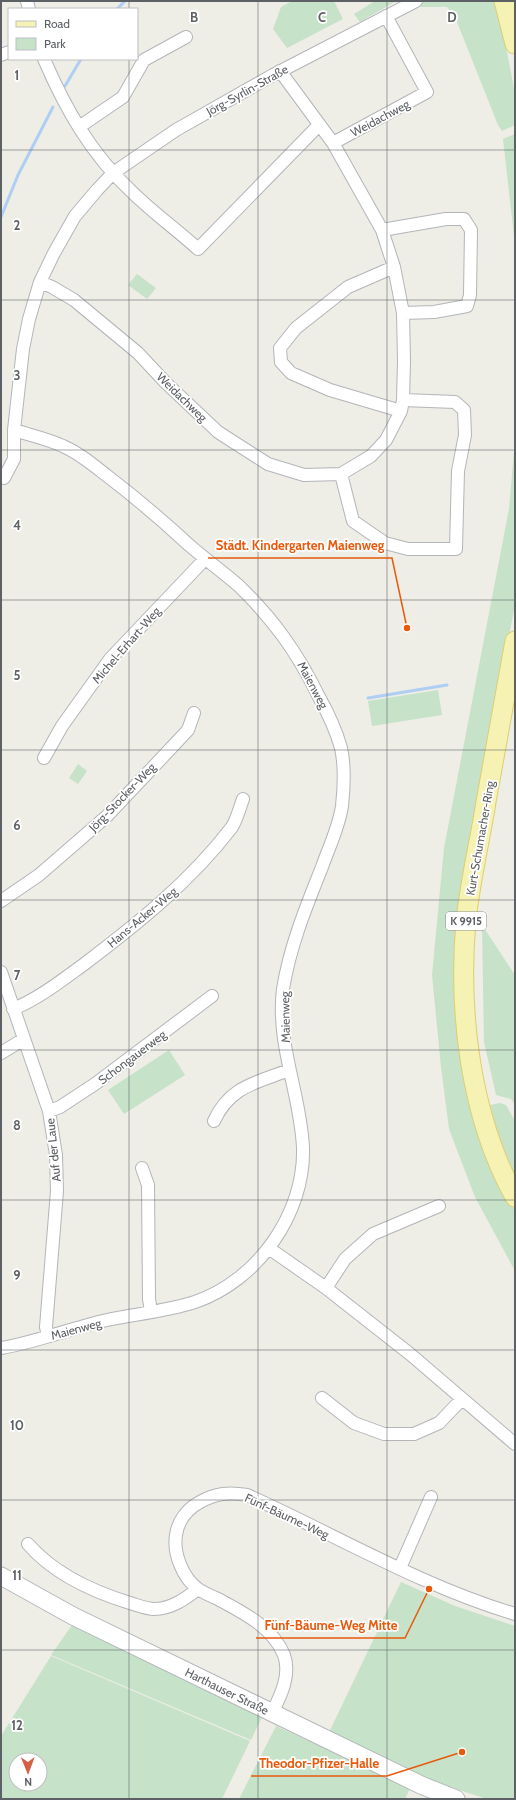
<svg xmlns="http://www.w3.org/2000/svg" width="516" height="1800" font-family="Cabin,sans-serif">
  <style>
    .green { fill: #c6e2c9; fill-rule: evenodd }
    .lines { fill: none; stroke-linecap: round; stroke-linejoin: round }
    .stream { stroke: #afcef4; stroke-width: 3 }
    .street-casing { stroke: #b3b5b9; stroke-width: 14 }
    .secondary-casing { stroke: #b4b7bb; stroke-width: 19 }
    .primary-casing { stroke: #e0cd6d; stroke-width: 21 }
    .street { stroke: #fff; stroke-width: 12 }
    .secondary { stroke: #fff; stroke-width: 17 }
    .primary { stroke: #f5f2b4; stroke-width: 19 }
    .grid { fill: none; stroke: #5d6064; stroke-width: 1; stroke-opacity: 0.55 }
    .labels { text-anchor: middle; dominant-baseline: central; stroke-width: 3.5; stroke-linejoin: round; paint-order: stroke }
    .shield { fill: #fff; stroke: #8e9092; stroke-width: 1 }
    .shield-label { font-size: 11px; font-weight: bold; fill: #5d6064 }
    .street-label { font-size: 12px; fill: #5d6064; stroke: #fff }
    .grid-label { font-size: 13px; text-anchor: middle; font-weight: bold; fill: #5d6064; stroke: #fff; stroke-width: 3.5; stroke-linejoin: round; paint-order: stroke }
    .leader { fill: none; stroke: #e8590c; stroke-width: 1.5 }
    .callout-dot { fill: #e8590c; stroke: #fff; stroke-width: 1.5 }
    .callout-label { font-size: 13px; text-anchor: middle; font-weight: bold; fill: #e8590c; stroke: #fff; stroke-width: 3.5; stroke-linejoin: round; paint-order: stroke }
  </style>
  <rect width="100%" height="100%" fill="#eeede6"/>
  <!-- green -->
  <path class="green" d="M 292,1 L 334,1 L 343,19 L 287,48 L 273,29 L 281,7 Z
    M 375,1 L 396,1 L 360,22 L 354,14 Z
    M 423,1 L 497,1 L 515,93 L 515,125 L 502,131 L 498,125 L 455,17 L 447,7 L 421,7 L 420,3 Z
    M 515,134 L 515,245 L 503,139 Z
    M 137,274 L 156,288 L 147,299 L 128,285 Z
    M 515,441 L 515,605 L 473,821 L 458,943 L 458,1046 L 469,1097 L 498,1178 L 515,1211 L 515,1271 L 475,1197 L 449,1129 L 441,1067 L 432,975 L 444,848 L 509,509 Z
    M 438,690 L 442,715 L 372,726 L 368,701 Z
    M 78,764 L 87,771 L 78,784 L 69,778 Z
    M 482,925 L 515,975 L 515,1105 L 511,1099 L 496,1095 L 484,1042 Z
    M 169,1050 L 185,1075 L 124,1114 L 108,1090 Z
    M 500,1103 L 506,1105 L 515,1121 L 515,1176 L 498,1135 L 490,1105 Z
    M 401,1582 L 455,1606 L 515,1626 L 515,1799 L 487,1799 L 416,1776 L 405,1799 L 239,1799 L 276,1726 L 322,1747 Z
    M 74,1624 L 262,1717 L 251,1740 L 51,1655 L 72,1625 Z
    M 51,1656 L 250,1741 L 222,1799 L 1,1799 L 1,1736 ZM 16,1760 L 40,1760 L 40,1784 L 16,1784 Z"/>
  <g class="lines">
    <!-- stream -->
    <path class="stream" d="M 117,9 L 125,1
      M 65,86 L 81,59
      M 1,217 L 18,175 L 53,107
      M 368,698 L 447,685"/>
    <!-- street casing -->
    <g class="street-casing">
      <path id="street" d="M 27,1 L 29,9
        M 1,55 L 9,52
        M 44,59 C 65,108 91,154 131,191 C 152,212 176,229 198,249 L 319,125
        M 79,127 L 123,97 L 144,60 L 186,37
        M 333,143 L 427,92 L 386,16
        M 382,230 L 446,219 L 464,219 L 471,230 L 470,295 L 467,306 L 434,312 L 403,313
        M 394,267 L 348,287 L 296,328 L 280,348 L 281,362 L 291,373 L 330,390 L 401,411
        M 40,282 L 52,287 L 74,300 L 138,353 L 166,383 L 218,432 L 268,464 L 304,475 L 341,474 L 371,456 L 386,440 L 401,411 L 403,400 L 404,361 L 403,313 L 394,267 L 382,230 L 333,143 L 280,71
        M 341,474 L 353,521 L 385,543 L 408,549 L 456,549 L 458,471 L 465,435 L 464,410 L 455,402 L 403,400
        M 4,478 L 14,459 L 14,430 L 23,349 L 29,319 L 40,282 L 54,253 L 75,216 L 97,190 L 113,173 L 176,130 L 273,75 L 416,1
        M 44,758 L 62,726 L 110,659 L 205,559
        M 1,901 L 39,875 L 107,816 L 188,730 L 194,713
        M 1,972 L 49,1111 L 56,1155 L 57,1191 L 46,1327 L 48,1336
        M 13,1009 C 38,999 61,981 83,965 C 137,924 190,882 232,827 C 237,819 240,807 243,799
        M 1,1053 L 24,1039
        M 49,1111 L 60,1107 L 95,1084 L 212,996
        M 214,1121 C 230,1086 256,1083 289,1070
        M 142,1168 L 148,1185 L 149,1299 L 151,1311
        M 270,1249 L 326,1288 L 410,1354 L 515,1444
        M 326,1288 L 345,1259 L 373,1234 L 439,1206
        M 1,1348 C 37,1342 71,1328 107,1320 C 136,1314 167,1311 195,1302 C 257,1281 305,1214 303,1148 C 301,1095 276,1044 283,989 C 290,946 306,907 322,867 C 329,847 339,827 342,806 C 344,788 345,766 341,748 C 336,730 327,711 318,695 C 297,652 273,619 239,586 C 223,572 205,559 189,545 C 162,520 135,497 106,475 C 92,464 79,453 63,446 C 48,439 30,435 14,430
        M 322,1398 L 354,1423 L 384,1434 L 414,1434 L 439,1423 L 462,1399
        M 28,1544 C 53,1573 94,1592 130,1603 C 137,1605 147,1609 154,1609 C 171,1609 185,1599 198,1589
        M 400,1568 L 431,1497
        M 272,1713 C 281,1695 291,1675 284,1655 C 273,1627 242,1612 218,1599 C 211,1596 204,1593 198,1589 C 183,1578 173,1554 176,1535 C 178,1521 187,1509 200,1502 C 216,1493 229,1492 247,1495 C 336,1535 421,1586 515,1614"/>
    </g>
    <!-- secondary casing -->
    <g class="secondary-casing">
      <path id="secondary" d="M 1,1576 L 73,1616 L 421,1785 L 456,1799"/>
    </g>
    <!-- primary casing -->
    <g class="primary-casing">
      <path id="primary" d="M 504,1 L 515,44
        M 515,641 C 505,695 496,748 486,802 C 480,841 470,881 466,921 C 458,1011 470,1116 515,1197"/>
    </g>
    <!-- street -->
    <use href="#street" class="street"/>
    <!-- secondary -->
    <use href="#secondary" class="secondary"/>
    <!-- primary -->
    <use href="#primary" class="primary"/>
  </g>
  <!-- grid -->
  <path class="grid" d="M 129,1 L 129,9M 258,1 L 258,1799M 387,1 L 387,1799M 129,59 L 129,1799M 1,150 L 515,150M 1,300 L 515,300M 1,450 L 515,450M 1,600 L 515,600M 1,750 L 515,750M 1,900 L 515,900M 1,1050 L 515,1050M 1,1200 L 515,1200M 1,1350 L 515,1350M 1,1500 L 515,1500M 1,1650 L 515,1650"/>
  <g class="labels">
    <!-- shield labels -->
    <rect class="shield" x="446" y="912" width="40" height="18" rx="3"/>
    <g class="shield-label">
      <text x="466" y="921">K 9915</text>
    </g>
    <!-- street labels -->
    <g class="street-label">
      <text transform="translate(247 90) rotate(-29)">Jörg-Syrlin-Straße</text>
      <text transform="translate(380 118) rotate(-28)">Weidachweg</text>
      <text transform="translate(182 397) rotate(44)">Weidachweg</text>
      <text transform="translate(126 645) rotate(-49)">Michel-Erhart-Weg</text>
      <text transform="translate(313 685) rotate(62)">Maienweg</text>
      <text transform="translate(122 797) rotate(-46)">Jörg-Stocker-Weg</text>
      <text transform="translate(480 838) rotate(-80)">Kurt-Schumacher-Ring</text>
      <text transform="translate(142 917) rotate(-40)">Hans-Acker-Weg</text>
      <text transform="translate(285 1017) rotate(-91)">Maienweg</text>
      <text transform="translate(132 1057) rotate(-37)">Schongauerweg</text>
      <text transform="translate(53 1150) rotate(-96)">Auf der Laue</text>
      <text transform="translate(76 1329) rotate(-15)">Maienweg</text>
      <text transform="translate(287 1516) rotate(25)">Fünf-Bäume-Weg</text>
      <text transform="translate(227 1691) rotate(26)">Harthauser Straße</text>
    </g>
  </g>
  <g class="grid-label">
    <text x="194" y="22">B</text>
    <text x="322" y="22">C</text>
    <text x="452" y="22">D</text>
    <text x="17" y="80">1</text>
    <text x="17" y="230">2</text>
    <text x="17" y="380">3</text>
    <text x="17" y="530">4</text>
    <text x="17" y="680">5</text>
    <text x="17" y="830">6</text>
    <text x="17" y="980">7</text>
    <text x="17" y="1130">8</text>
    <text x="17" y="1280">9</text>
    <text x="17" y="1430">10</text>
    <text x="17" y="1580">11</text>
    <text x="17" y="1730">12</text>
  </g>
  <!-- callouts -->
  <path class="leader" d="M407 628L392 558H208M429 1589L405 1638H256M462 1752L387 1776H251"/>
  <g class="callout-dot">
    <circle cx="407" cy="628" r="4"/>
    <circle cx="429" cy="1589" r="4"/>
    <circle cx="462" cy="1752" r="4"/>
  </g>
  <g class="callout-label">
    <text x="300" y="550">Städt. Kindergarten Maienweg</text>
    <text x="331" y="1630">Fünf-Bäume-Weg Mitte</text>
    <text x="319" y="1768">Theodor-Pfizer-Halle</text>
  </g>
  <!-- border -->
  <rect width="516" height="1800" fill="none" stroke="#5d6064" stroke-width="4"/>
  <!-- legend -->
  <rect x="8" y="8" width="130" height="52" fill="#ffffff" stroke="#bebfc1"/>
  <rect x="16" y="21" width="20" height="6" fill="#f5f2b4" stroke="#bebfc1"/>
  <text x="44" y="28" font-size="12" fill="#5d6064">Road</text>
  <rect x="16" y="38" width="20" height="12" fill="#c6e2c9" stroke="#bebfc1"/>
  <text x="44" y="48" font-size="12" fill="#5d6064">Park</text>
  <!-- north arrow -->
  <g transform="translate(28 1772) rotate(179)"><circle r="19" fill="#ffffff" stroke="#bebfc1"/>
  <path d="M0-3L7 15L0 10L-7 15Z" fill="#d46146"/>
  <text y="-6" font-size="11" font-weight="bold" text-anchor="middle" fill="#5d6064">N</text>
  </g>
</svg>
